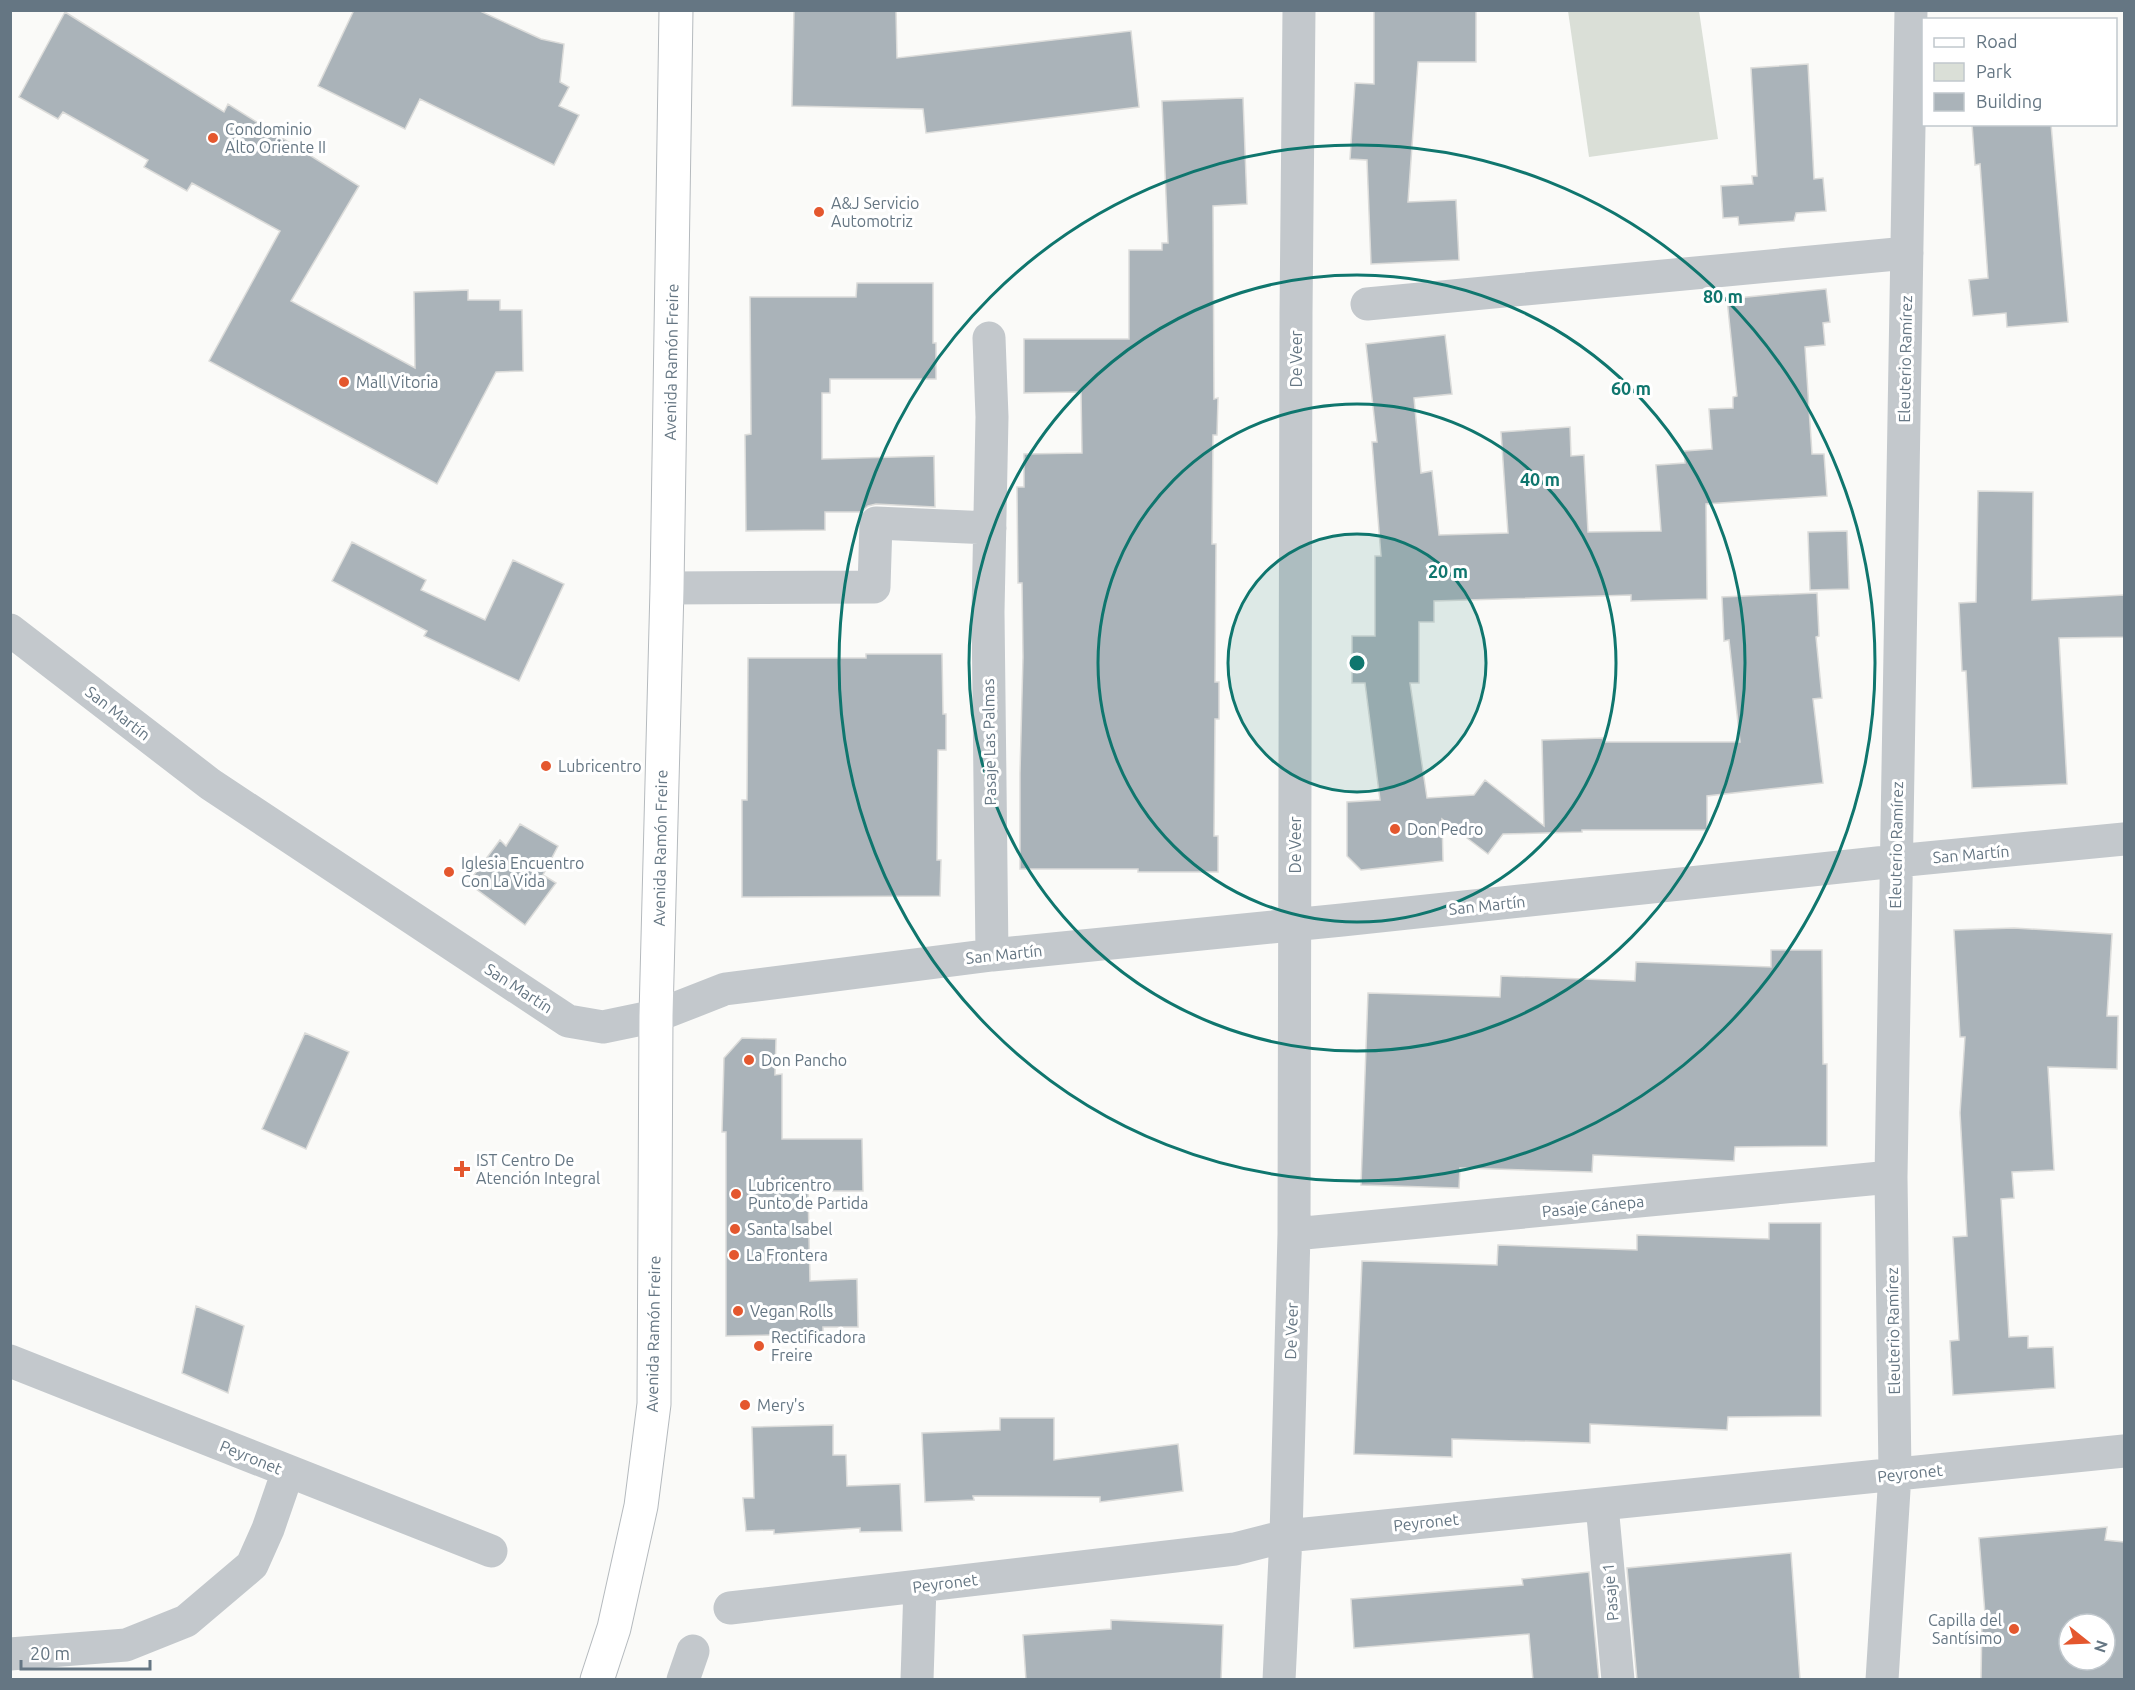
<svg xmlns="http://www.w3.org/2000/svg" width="2135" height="1690" font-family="Ubuntu,sans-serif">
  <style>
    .green { fill: #dadfd7 }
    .building { fill: #aab3b9; stroke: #dcdcda; stroke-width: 1.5; fill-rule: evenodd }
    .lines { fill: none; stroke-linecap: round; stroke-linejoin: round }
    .primary-casing { stroke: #b5babe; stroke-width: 35 }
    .minor { stroke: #c3c8cc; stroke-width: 33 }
    .primary { stroke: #fff; stroke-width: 33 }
    .ring { fill: none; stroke: #0f766e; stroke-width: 3 }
    .poi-dot { fill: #e4572e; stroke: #fff; stroke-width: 2 }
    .labels { text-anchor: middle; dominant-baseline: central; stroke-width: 6; stroke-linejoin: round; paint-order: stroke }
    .poi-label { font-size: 16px; fill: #657683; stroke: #fff; text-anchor: start }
    .street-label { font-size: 16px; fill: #657683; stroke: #fff }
    .centre { fill: #0f766e; stroke: #fff; stroke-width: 3 }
    .ring-label { font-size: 18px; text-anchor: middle; font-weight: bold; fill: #0f766e; stroke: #fff; stroke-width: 6; stroke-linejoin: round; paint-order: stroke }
  </style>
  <rect width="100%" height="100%" fill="#fafaf8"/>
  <!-- green -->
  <path class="green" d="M 1568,11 L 1699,11 L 1718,139 L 1589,157 Z"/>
  <!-- building -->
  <path class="building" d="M 354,10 L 478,10 L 541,39 L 564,44 L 560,82 L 569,87 L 559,106 L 579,115 L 554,165 L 420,99 L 405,129 L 318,86 Z
    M 794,10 L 896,10 L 897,58 L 1131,31 L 1139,107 L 926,133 L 923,109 L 792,106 Z
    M 1374,11 L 1476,11 L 1476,62 L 1418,62 L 1408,202 L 1456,200 L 1459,260 L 1371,264 L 1367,160 L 1350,159 L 1355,83 L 1374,84 Z
    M 65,12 L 224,112 L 228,104 L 359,186 L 291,301 L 415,368 L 414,292 L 468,290 L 468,300 L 500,300 L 500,310 L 522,310 L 523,371 L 496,372 L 437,484 L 209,361 L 280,231 L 192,183 L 187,191 L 144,167 L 148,160 L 63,112 L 58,119 L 19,97 Z
    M 1808,64 L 1814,179 L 1823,178 L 1826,211 L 1796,213 L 1794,221 L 1739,225 L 1738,217 L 1723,218 L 1721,186 L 1753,184 L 1752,176 L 1757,176 L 1751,68 Z
    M 1243,98 L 1247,204 L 1213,206 L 1214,399 L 1218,398 L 1217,435 L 1213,435 L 1212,544 L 1216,544 L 1215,682 L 1219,682 L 1219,719 L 1215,719 L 1214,836 L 1218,836 L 1218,872 L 1138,872 L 1138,869 L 1020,869 L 1020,773 L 1023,657 L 1022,583 L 1018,583 L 1017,487 L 1024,487 L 1024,454 L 1082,453 L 1081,392 L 1024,393 L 1024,339 L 1129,339 L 1129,250 L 1162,250 L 1162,243 L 1168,243 L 1162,101 Z
    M 1972,124 L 2051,124 L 2068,322 L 2007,327 L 2006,313 L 1973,316 L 1969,280 L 1988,278 L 1980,164 L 1975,165 Z
    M 857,283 L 933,283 L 933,343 L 936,343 L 936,379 L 830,379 L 830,393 L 822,393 L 822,459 L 934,456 L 935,507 L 876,504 L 868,506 L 861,512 L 825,512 L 825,530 L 746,531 L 745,435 L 751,434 L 750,297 L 856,297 Z
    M 1826,289 L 1830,322 L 1823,323 L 1825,345 L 1805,347 L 1812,454 L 1824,454 L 1827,496 L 1706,504 L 1707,599 L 1631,601 L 1631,595 L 1434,601 L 1434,622 L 1419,622 L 1419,683 L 1410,683 L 1427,798 L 1474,795 L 1485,780 L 1544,826 L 1542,740 L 1603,738 L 1603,742 L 1740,742 L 1729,640 L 1724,641 L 1722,597 L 1817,593 L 1819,636 L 1816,637 L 1822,698 L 1813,699 L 1823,783 L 1707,796 L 1707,830 L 1582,830 L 1582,832 L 1503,834 L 1488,854 L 1442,819 L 1443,861 L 1361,870 L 1347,856 L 1347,802 L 1380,800 L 1365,683 L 1352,683 L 1352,636 L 1375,636 L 1375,556 L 1381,556 L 1372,442 L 1377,442 L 1366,344 L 1445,335 L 1452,394 L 1414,398 L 1421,473 L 1432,471 L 1439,535 L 1508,533 L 1501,432 L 1570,427 L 1571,456 L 1584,455 L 1588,532 L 1661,531 L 1656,465 L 1685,463 L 1684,451 L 1712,449 L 1709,409 L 1733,408 L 1733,397 L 1737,396 L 1727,299 Z
    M 1978,491 L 2033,492 L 2032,600 L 2124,595 L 2124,637 L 2059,638 L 2067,784 L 1972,788 L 1966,671 L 1962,671 L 1959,603 L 1976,602 Z
    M 1847,531 L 1849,589 L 1810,590 L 1808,532 Z
    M 352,542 L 426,580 L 421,590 L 485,620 L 513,560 L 564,584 L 519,681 L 424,636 L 427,631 L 332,581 Z
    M 866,654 L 942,654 L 943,714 L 946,714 L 946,750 L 938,750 L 937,860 L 941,860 L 940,896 L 742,897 L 742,800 L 747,800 L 748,658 L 866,658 Z
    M 520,824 L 558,846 L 543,875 L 556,883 L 525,925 L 468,883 L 500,840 L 506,846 Z
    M 2014,928 L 2112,934 L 2107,1016 L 2118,1016 L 2117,1069 L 2048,1067 L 2054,1170 L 2012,1172 L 2014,1198 L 2001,1199 L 2009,1337 L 2028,1336 L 2028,1348 L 2053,1347 L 2055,1388 L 1953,1395 L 1950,1341 L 1959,1340 L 1953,1237 L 1967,1236 L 1960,1113 L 1965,1037 L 1960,1037 L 1954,930 Z
    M 1771,950 L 1822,950 L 1823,1064 L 1827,1064 L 1827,1146 L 1735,1147 L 1734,1161 L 1593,1155 L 1592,1172 L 1460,1168 L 1459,1188 L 1361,1185 L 1368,993 L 1500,997 L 1501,976 L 1635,981 L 1636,962 L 1771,967 Z
    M 305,1033 L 349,1052 L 306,1149 L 262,1129 Z
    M 742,1038 L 776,1039 L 775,1075 L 782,1074 L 782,1139 L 862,1139 L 863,1191 L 808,1191 L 810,1281 L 857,1279 L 858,1327 L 823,1327 L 823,1334 L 726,1336 L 726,1132 L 722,1132 L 724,1058 Z
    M 1769,1223 L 1821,1223 L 1821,1416 L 1728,1417 L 1727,1430 L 1590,1424 L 1590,1443 L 1452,1439 L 1452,1457 L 1354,1454 L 1362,1261 L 1497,1265 L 1498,1245 L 1637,1250 L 1637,1235 L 1769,1239 Z
    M 196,1306 L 244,1326 L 228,1393 L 182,1373 Z
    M 1000,1418 L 1054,1418 L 1054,1460 L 1178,1444 L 1183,1491 L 1100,1502 L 1100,1497 L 973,1496 L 974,1500 L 925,1502 L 922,1433 L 1000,1430 Z
    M 833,1425 L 833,1455 L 846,1455 L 847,1486 L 900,1484 L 902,1531 L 860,1532 L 860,1528 L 774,1534 L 774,1530 L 746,1531 L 743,1498 L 754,1498 L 752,1427 Z
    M 2107,1527 L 2105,1540 L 2124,1542 L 2124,1680 L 1981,1680 L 1982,1618 L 1985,1614 L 1979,1538 ZM 2069,1624 L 2105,1624 L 2105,1660 L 2069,1660 Z
    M 1791,1553 L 1800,1680 L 1637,1680 L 1627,1568 Z
    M 1589,1572 L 1599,1680 L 1533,1680 L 1529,1634 L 1354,1648 L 1351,1599 L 1523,1585 L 1522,1579 Z
    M 1111,1620 L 1223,1625 L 1221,1680 L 1026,1680 L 1023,1635 L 1111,1629 Z"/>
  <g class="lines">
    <!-- primary casing -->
    <g class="primary-casing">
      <path id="primary" d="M 597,1680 L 614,1628 L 641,1506 L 654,1404 L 656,1016 L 667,588 L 676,10"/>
    </g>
    <!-- minor -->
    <path class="minor" d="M 1367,304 L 1907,253
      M 989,338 L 992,417 L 988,612 L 992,955
      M 667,588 L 874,587 L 876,523 L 990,528
      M 10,630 L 210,784 L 568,1021 L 603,1027 L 656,1016 L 725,989 L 992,955 L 1342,920 L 1896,861 L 2124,839
      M 1294,1234 L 1891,1177
      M 10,1361 L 491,1551
      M 1602,1505 L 1618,1680
      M 730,1608 L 1235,1549 L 1286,1536 L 2124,1451
      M 10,1654 L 126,1645 L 186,1621 L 252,1565 L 268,1529 L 288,1471
      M 683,1680 L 693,1651
      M 917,1680 L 920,1586
      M 1279,1680 L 1286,1536 L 1294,1234 L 1296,314 L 1299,10
      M 1882,1680 L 1895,1474 L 1891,1177 L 1911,10"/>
    <!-- primary -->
    <use href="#primary" class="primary"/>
  </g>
  <!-- distance rings -->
  <circle cx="1357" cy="663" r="129" fill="#0f766e" fill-opacity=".12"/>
  <g class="ring">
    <circle cx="1357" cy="663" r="129"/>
    <circle cx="1357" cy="663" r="259"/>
    <circle cx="1357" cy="663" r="388"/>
    <circle cx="1357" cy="663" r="518"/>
  </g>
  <!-- markers -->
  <g class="poi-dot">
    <circle cx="213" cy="138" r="6"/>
    <circle cx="819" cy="212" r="6"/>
    <circle cx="344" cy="382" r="6"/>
    <circle cx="546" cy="766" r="6"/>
    <circle cx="1395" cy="829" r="6"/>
    <circle cx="449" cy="872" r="6"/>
    <circle cx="749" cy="1060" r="6"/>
    <path d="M459 1160h6v6h6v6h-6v6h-6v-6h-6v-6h6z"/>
    <circle cx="736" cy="1194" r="6"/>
    <circle cx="735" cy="1229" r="6"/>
    <circle cx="734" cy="1255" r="6"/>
    <circle cx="738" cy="1311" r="6"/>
    <circle cx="759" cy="1346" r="6"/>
    <circle cx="745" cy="1405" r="6"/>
    <circle cx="2014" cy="1629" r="6"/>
  </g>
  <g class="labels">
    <!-- poi labels -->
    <g class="poi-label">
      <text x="225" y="129">Condominio<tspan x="225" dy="18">Alto Oriente II</tspan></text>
      <text x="831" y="203">A&amp;J Servicio<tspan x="831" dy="18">Automotriz</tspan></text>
      <text x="356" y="382">Mall Vitoria</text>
      <text x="558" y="766">Lubricentro</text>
      <text x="1407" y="829">Don Pedro</text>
      <text x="461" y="863">Iglesia Encuentro<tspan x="461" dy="18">Con La Vida</tspan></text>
      <text x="761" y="1060">Don Pancho</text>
      <text x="476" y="1160">IST Centro De<tspan x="476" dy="18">Atención Integral</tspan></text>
      <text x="748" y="1185">Lubricentro<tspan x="748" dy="18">Punto de Partida</tspan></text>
      <text x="747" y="1229">Santa Isabel</text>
      <text x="746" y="1255">La Frontera</text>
      <text x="750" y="1311">Vegan Rolls</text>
      <text x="771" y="1337">Rectificadora<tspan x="771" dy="18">Freire</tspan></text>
      <text x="757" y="1405">Mery's</text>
      <text x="2002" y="1620" text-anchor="end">Capilla del<tspan x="2002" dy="18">Santísimo</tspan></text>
    </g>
    <!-- street labels -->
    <g class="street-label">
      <text transform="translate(1296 359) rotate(-90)">De Veer</text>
      <text transform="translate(1905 359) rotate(-89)">Eleuterio Ramírez</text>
      <text transform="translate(671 362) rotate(-89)">Avenida Ramón Freire</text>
      <text transform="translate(118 713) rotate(38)">San Martín</text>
      <text transform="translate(989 742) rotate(-91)">Pasaje Las Palmas</text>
      <text transform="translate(1295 845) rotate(-90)">De Veer</text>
      <text transform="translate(1896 845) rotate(-89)">Eleuterio Ramírez</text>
      <text transform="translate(660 848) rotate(-89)">Avenida Ramón Freire</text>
      <text transform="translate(1971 854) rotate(-5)">San Martín</text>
      <text transform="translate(1487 905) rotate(-6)">San Martín</text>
      <text transform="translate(1004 954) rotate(-6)">San Martín</text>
      <text transform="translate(519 988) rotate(33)">San Martín</text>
      <text transform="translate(1593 1206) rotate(-6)">Pasaje Cánepa</text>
      <text transform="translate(1291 1331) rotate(-88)">De Veer</text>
      <text transform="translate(1893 1331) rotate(-91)">Eleuterio Ramírez</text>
      <text transform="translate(653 1334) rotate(-89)">Avenida Ramón Freire</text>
      <text transform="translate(251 1457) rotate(22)">Peyronet</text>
      <text transform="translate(1910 1473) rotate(-6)">Peyronet</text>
      <text transform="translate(1426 1522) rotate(-6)">Peyronet</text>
      <text transform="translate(945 1583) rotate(-7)">Peyronet</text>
      <text transform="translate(1610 1592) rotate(-95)">Pasaje 1</text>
    </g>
  </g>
  <circle cx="1357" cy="663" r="9" class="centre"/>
  <g class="ring-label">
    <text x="1723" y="303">80 m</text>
    <text x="1631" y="395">60 m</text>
    <text x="1540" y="486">40 m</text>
    <text x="1448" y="578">20 m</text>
  </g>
  <!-- border -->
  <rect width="2135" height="1690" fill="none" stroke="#657683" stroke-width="24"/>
  <!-- legend -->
  <rect x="1922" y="18" width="195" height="108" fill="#ffffff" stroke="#c1c8cd" stroke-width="1.5"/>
  <rect x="1934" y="38" width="30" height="9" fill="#ffffff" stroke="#c1c8cd" stroke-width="1.5"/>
  <text x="1976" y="48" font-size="18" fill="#657683">Road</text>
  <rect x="1934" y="63" width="30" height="18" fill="#dadfd7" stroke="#c1c8cd" stroke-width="1.5"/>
  <text x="1976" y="78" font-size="18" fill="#657683">Park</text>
  <rect x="1934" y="93" width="30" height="18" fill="#aab3b9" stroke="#c1c8cd" stroke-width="1.5"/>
  <text x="1976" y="108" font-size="18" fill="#657683">Building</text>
  <!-- north arrow -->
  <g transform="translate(2087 1642) rotate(108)"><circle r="28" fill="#ffffff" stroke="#c1c8cd" stroke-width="1.5"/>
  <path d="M0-4.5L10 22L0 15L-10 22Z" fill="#e4572e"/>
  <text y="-9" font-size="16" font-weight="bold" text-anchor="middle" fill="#657683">N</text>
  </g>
  <!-- scale -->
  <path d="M21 1660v9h129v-9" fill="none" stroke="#657683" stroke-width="3"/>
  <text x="30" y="1660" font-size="18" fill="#657683" stroke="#ffffff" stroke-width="4.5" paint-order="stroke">20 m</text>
</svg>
